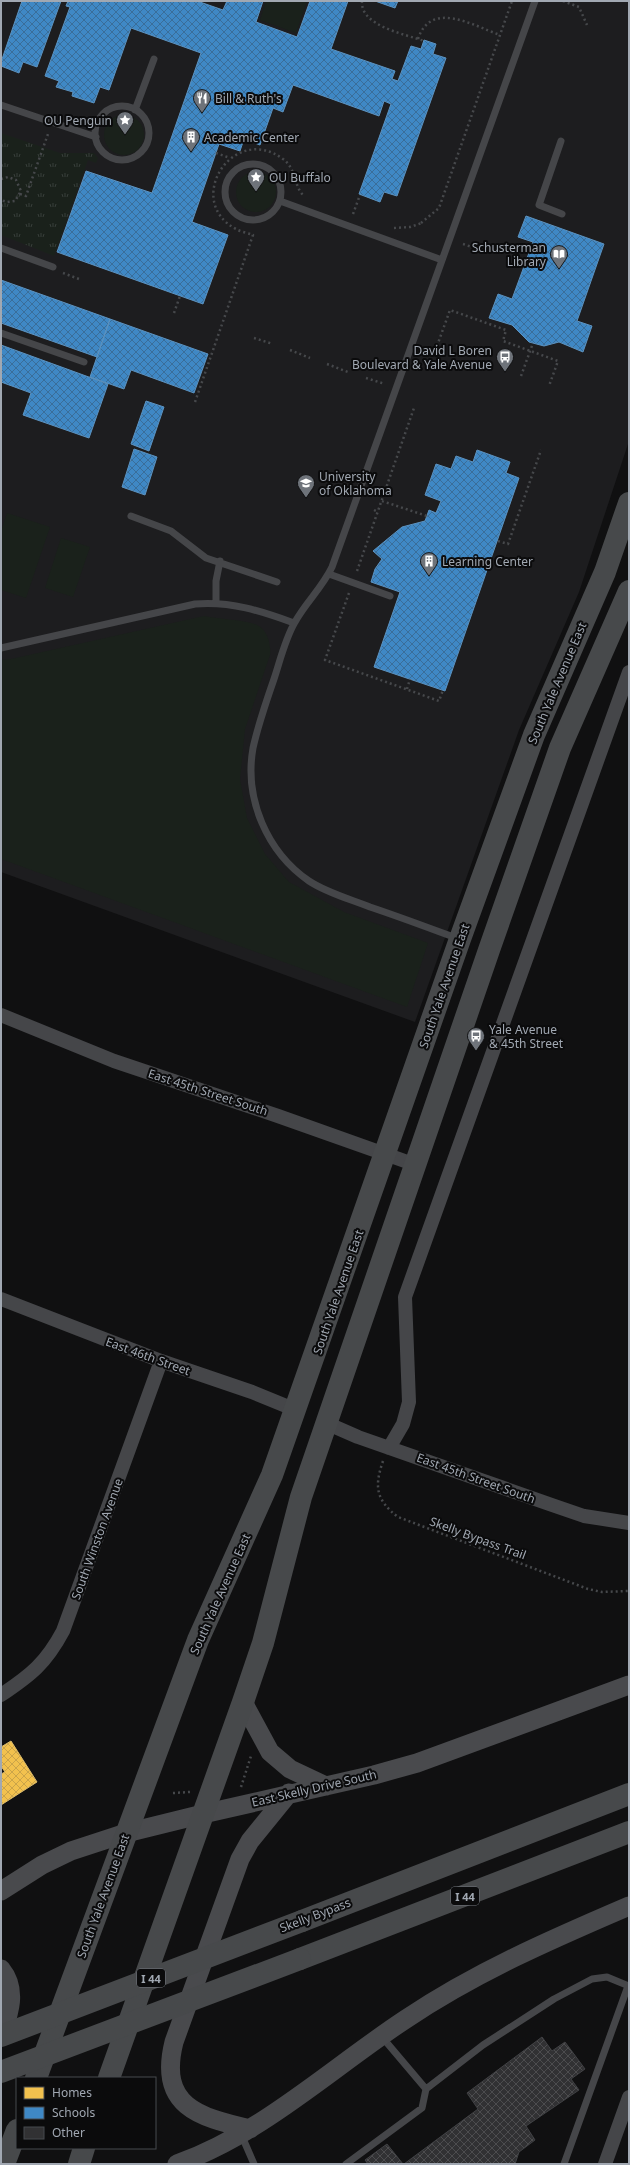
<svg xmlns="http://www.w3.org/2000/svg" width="630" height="2165" font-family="'Noto Sans',sans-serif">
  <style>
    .built { fill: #1d1d1f }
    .grass { fill: url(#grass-tufts) }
    .garden { fill: #1a211b }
    .homes { fill: url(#homes-cross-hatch); stroke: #daba6c }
    .schools { fill: url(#schools-cross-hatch); stroke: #5c92bf }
    .building { fill: url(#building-cross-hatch); stroke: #404144 }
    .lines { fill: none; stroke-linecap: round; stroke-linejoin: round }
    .path { stroke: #46484b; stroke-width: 2.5; stroke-dasharray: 2 3; stroke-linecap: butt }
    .service { stroke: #454649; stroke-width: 7 }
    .minor { stroke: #454649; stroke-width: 14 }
    .secondary { stroke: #494a4d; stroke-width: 19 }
    .primary { stroke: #47494b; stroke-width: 22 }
    .motorway { stroke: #47494b; stroke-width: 22 }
    .motorway-bridge { stroke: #47494b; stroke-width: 22 }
    .labels { text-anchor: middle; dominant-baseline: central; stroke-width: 4; stroke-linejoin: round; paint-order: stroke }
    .shield { fill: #0b0b0c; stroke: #747980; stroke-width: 1 }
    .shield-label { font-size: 11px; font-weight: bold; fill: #a1a8b2 }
    .poi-label { font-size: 12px; fill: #a1a8b2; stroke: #0b0b0c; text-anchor: start }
    .street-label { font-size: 12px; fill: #a1a8b2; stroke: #0b0b0c }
  </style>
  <defs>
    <pattern id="grass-tufts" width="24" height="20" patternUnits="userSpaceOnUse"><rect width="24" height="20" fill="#1a211b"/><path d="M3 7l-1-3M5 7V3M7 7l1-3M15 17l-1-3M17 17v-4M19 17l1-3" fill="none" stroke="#383e3a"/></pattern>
    <pattern id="homes-cross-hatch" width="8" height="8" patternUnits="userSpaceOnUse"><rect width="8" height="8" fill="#f2c14e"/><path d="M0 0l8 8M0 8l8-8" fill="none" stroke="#cba449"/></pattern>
    <pattern id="schools-cross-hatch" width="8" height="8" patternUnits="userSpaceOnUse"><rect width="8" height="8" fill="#3f88c5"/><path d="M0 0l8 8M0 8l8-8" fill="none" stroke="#3a6e9a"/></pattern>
    <pattern id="building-cross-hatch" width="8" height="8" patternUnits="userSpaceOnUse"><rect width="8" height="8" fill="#313133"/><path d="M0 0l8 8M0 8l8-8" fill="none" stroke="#4c4c4e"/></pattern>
  </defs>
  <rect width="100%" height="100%" fill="#101011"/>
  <!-- built -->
  <path class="built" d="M 1,1 L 629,1 L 629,441 L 579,592 L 519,730 L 415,1022 L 1,872 Z"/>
  <!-- grass -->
  <path class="grass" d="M 1,133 L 60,153 L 94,153 L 98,158 L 96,163 L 88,160 L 54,256 L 1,235 Z"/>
  <!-- garden -->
  <path class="garden" d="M 266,1 L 307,1 L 296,33 L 260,20 Z
    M104 135a20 20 0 1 1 40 0a20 20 0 1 1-40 0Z
    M236 192a20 20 0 1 1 40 0a20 20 0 1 1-40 0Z
    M-1 189a10 10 0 1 1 20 0a10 10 0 1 1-20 0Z
    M 7,513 L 50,527 L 26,598 L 1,590 L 1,531 Z
    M 61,538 L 90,547 L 73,597 L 45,588 Z
    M 204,616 C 218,619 246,620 257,625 C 268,630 271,645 270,655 L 245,729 L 240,779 L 247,818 L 265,854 L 289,882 L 344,912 L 428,943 L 407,1007 L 1,859 L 1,660 L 11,659 Z"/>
  <!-- homes -->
  <path class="homes" d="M 11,1741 L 37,1782 L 1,1805 L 1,1774 L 5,1772 L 1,1766 L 1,1747 Z"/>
  <!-- schools -->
  <path class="schools" d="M 22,1 L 61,1 L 37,67 L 23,62 L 19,73 L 1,66 L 1,62 Z
    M 68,1 L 197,1 L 223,10 L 227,1 L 263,1 L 256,22 L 297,37 L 310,1 L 348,1 L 331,49 L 395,71 L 392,79 L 398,81 L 411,46 L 421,49 L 424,40 L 436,44 L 433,54 L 446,58 L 397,196 L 384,192 L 380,202 L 359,194 L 391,104 L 384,101 L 379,116 L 293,85 L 283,112 L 273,108 L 260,145 L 244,139 L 240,151 L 219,144 L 192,222 L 228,235 L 203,304 L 57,252 L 86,171 L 152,193 L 201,53 L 131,28 L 109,90 L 100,87 L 94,103 L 72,96 L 73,92 L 56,87 L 59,81 L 45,76 L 70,7 L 66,6 Z
    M 375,1 L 398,1 L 395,8 Z
    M 526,216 L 604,244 L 577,321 L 592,326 L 583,352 L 559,342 L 544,346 L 529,342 L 512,325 L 489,318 L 498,294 L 512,299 L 533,242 L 518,237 Z
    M 1,280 L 110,319 L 97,357 L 1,323 Z
    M 110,319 L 208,354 L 194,393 L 131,370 L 124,389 L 90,377 Z
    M 1,345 L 108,384 L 89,438 L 23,415 L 31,393 L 1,382 Z
    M 146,401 L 164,407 L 149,451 L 131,444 Z
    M 134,449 L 157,457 L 145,495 L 122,487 Z
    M 477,450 L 510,462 L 506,473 L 519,478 L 445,691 L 374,667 L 400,592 L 371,582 L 375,569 L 382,559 L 373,551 L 402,527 L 425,521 L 429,510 L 436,513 L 441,501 L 425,495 L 436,464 L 451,469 L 456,456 L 473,462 Z"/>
  <!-- building -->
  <path class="building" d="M 542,2037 L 552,2051 L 565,2042 L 585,2069 L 571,2079 L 579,2090 L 526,2126 L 535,2140 L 519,2152 L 515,2164 L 404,2164 L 478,2109 L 467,2093 Z
    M 387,2144 L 403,2164 L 368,2164 L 365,2160 Z"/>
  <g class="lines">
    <!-- path -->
    <path class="path" d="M 362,1 C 360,26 405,34 424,41
      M 563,1 L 579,7 L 587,25
      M 418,39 C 431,0 472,25 500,35
      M 216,153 L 230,158
      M 1,179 L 8,177 L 16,180 L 21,191 L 15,201 L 7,202 L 1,200
      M 20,194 L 26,196 L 48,134
      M 353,214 L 360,195
      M 421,223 L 439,208 L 512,1
      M 394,228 L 410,227 L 422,223
      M 463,244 L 472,247
      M 63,273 L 79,279
      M 174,313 L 180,296
      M 254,338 L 273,344
      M 437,346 L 450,310 L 506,330 L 503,341 L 558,361 L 549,386
      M 290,350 L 310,358
      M 327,364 L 348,372
      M 521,376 L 533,343
      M 366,378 L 385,384
      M 195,402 L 253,235 C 248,233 241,232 236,229 C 183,201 233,122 283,159 C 296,168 294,186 303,195
      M 382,501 L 427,516
      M 374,510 L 378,512
      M 498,541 L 508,544 L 541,450
      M 357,571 L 414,408
      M 349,593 L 325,660 L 439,701 L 443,690
      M 407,689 L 410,679
      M 383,1461 C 374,1487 376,1500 398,1517 L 588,1589 L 602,1592 L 629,1591
      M 241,1787 L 251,1756
      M 173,1793 L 190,1792"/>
    <!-- service -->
    <path class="service" d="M 1,105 L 96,137
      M95 133a27 27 0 1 1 54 0a27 27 0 1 1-54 0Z
      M 135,110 L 154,59
      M 561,141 L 539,205 L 562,214
      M225 192a28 28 0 1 1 56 0a28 28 0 1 1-56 0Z
      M 280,201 L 442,260
      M 1,248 L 53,267
      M 1,333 L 84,362
      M 131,516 L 171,531 L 206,558 L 277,582
      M 329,574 L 390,596
      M 216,602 L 216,581 L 220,561
      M 1,648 L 195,604 C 231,601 261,611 294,623
      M 459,939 C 429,928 400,917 370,907 C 350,899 327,893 309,881 C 267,852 244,799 253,748 C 258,725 266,702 274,679 C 280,661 285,639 295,622 C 306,602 322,588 332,567 L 535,1
      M 382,2037 L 426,2089
      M 241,2134 L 254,2164
      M 346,2164 L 422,2108 L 426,2089 L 483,2045 L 554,1999 L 592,1979 L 607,1977 L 629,1986
      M 564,2164 L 628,1986"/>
    <!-- minor -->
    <path class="minor" d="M 1,1015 L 114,1061 L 278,1116 L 416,1165
      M 1,1299 L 161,1361 L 252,1392 L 296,1410
      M 326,1423 L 358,1437 L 552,1505 L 584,1516 L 629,1523
      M 389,1448 L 403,1424 L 409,1402 L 405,1297 L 629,672
      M 1,1695 C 31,1675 46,1663 63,1631 L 161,1361
      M 605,2164 L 629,2097"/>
    <!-- secondary -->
    <path class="secondary" d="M 243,1702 L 270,1752 L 290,1769 L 326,1786
      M 1,1891 L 42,1865 L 71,1851 L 126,1833 L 203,1814 L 374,1775 L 417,1763 L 629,1685
      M 1,1969 C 18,1990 9,2014 1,2037
      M 250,2129 C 198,2117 158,2106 174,2042 L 240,1859 L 250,1841 L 289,1793
      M 177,2164 C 263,2133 330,2069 406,2019 C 476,1972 552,1939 629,1906"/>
    <!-- primary -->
    <path class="primary" d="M 36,2078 L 198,1640 L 272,1475 L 460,939 L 534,735 L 605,572 L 629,503
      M 109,2078 L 243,1702 L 263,1643 L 301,1497 L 489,950 L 560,748 L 629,591
      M 4,2164 L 17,2130
      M 79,2164 L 84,2148"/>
    <!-- motorway -->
    <path class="motorway" d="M 302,1921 L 629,1794
      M 300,1959 L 629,1832"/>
    <!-- motorway-bridge -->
    <path class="motorway-bridge" d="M 1,2036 L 302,1921
      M 1,2072 L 300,1959"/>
  </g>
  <!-- icons -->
  <defs>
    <g id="restaurant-pin" transform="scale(0.9)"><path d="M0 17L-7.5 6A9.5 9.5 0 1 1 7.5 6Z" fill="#6e737a" stroke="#0b0b0c"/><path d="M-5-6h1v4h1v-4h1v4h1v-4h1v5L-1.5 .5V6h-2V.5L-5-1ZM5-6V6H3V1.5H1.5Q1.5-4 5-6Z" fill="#fff"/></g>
    <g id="sight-pin" transform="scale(0.9)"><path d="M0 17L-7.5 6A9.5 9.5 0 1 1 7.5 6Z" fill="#6e737a" stroke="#0b0b0c"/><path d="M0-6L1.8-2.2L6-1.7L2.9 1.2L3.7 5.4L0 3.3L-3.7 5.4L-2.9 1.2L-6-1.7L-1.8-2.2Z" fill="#fff"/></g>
    <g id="building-pin" transform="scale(0.9)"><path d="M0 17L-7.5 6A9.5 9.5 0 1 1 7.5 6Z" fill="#6e737a" stroke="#0b0b0c"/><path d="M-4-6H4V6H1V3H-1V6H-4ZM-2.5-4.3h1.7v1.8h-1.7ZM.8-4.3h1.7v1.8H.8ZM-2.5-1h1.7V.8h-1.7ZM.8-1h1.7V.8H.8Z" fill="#fff"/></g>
    <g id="library-pin" transform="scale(0.9)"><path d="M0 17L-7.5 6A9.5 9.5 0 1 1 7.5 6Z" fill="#6e737a" stroke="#0b0b0c"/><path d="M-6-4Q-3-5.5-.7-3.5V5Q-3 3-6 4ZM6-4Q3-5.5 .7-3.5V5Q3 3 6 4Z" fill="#fff"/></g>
    <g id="bus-pin" transform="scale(0.9)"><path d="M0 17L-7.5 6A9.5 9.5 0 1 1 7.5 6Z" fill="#6e737a" stroke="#0b0b0c"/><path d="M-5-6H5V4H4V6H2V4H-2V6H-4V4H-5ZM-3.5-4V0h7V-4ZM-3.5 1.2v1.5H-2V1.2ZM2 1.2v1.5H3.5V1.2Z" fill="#fff"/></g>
    <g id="university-pin" transform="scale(0.9)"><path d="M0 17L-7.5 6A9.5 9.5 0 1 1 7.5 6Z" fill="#6e737a" stroke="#0b0b0c"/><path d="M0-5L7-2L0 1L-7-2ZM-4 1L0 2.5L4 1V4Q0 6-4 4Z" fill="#fff"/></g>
  </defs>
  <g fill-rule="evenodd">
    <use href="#restaurant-pin" x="202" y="98"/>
    <use href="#sight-pin" x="125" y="120"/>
    <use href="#building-pin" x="191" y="137"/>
    <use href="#sight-pin" x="256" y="177"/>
    <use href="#library-pin" x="559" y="254"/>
    <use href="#bus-pin" x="505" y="357"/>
    <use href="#university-pin" x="306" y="483"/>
    <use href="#building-pin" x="429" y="561"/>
    <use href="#bus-pin" x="476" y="1036"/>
  </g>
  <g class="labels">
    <!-- shield labels -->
    <g class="shield">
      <rect x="451" y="1887" width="28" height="18" rx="3"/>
      <rect x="137" y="1969" width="28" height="18" rx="3"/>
    </g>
    <g class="shield-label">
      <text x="465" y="1896">I 44</text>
      <text x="151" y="1978">I 44</text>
    </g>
    <!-- poi labels -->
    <g class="poi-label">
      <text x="215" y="98">Bill &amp; Ruth's</text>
      <text x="112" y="120" text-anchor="end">OU Penguin</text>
      <text x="204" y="137">Academic Center</text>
      <text x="269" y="177">OU Buffalo</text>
      <text x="546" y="247" text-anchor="end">Schusterman<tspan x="546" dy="14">Library</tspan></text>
      <text x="492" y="350" text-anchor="end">David L Boren<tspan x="492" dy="14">Boulevard &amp; Yale Avenue</tspan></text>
      <text x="319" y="476">University<tspan x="319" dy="14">of Oklahoma</tspan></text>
      <text x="442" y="561">Learning Center</text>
      <text x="489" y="1029">Yale Avenue<tspan x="489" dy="14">&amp; 45th Street</tspan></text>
    </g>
    <!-- street labels -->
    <g class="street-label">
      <text transform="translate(557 683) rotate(-67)">South Yale Avenue East</text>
      <text transform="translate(444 986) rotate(-71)">South Yale Avenue East</text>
      <text transform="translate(208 1092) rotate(18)">East 45th Street South</text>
      <text transform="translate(338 1292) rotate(-71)">South Yale Avenue East</text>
      <text transform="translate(148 1356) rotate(20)">East 46th Street</text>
      <text transform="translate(476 1478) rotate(20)">East 45th Street South</text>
      <text transform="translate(478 1538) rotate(20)">Skelly Bypass Trail</text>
      <text transform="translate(97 1539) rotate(-70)">South Winston Avenue</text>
      <text transform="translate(220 1594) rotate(-66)">South Yale Avenue East</text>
      <text transform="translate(314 1788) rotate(-13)">East Skelly Drive South</text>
      <text transform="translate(103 1896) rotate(-70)">South Yale Avenue East</text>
      <text transform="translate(315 1915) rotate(-21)">Skelly Bypass</text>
    </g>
  </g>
  <!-- border -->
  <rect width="630" height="2165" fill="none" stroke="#a1a8b2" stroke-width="4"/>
  <!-- legend -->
  <rect x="16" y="2077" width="140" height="72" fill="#0b0b0c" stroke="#474a4e"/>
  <rect x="24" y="2087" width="20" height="12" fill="#f2c14e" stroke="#474a4e"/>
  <text x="52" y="2097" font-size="12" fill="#a1a8b2">Homes</text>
  <rect x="24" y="2107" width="20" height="12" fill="#3f88c5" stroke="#474a4e"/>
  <text x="52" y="2117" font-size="12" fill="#a1a8b2">Schools</text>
  <rect x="24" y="2127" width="20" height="12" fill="#313133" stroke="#474a4e"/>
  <text x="52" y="2137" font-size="12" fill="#a1a8b2">Other</text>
</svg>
